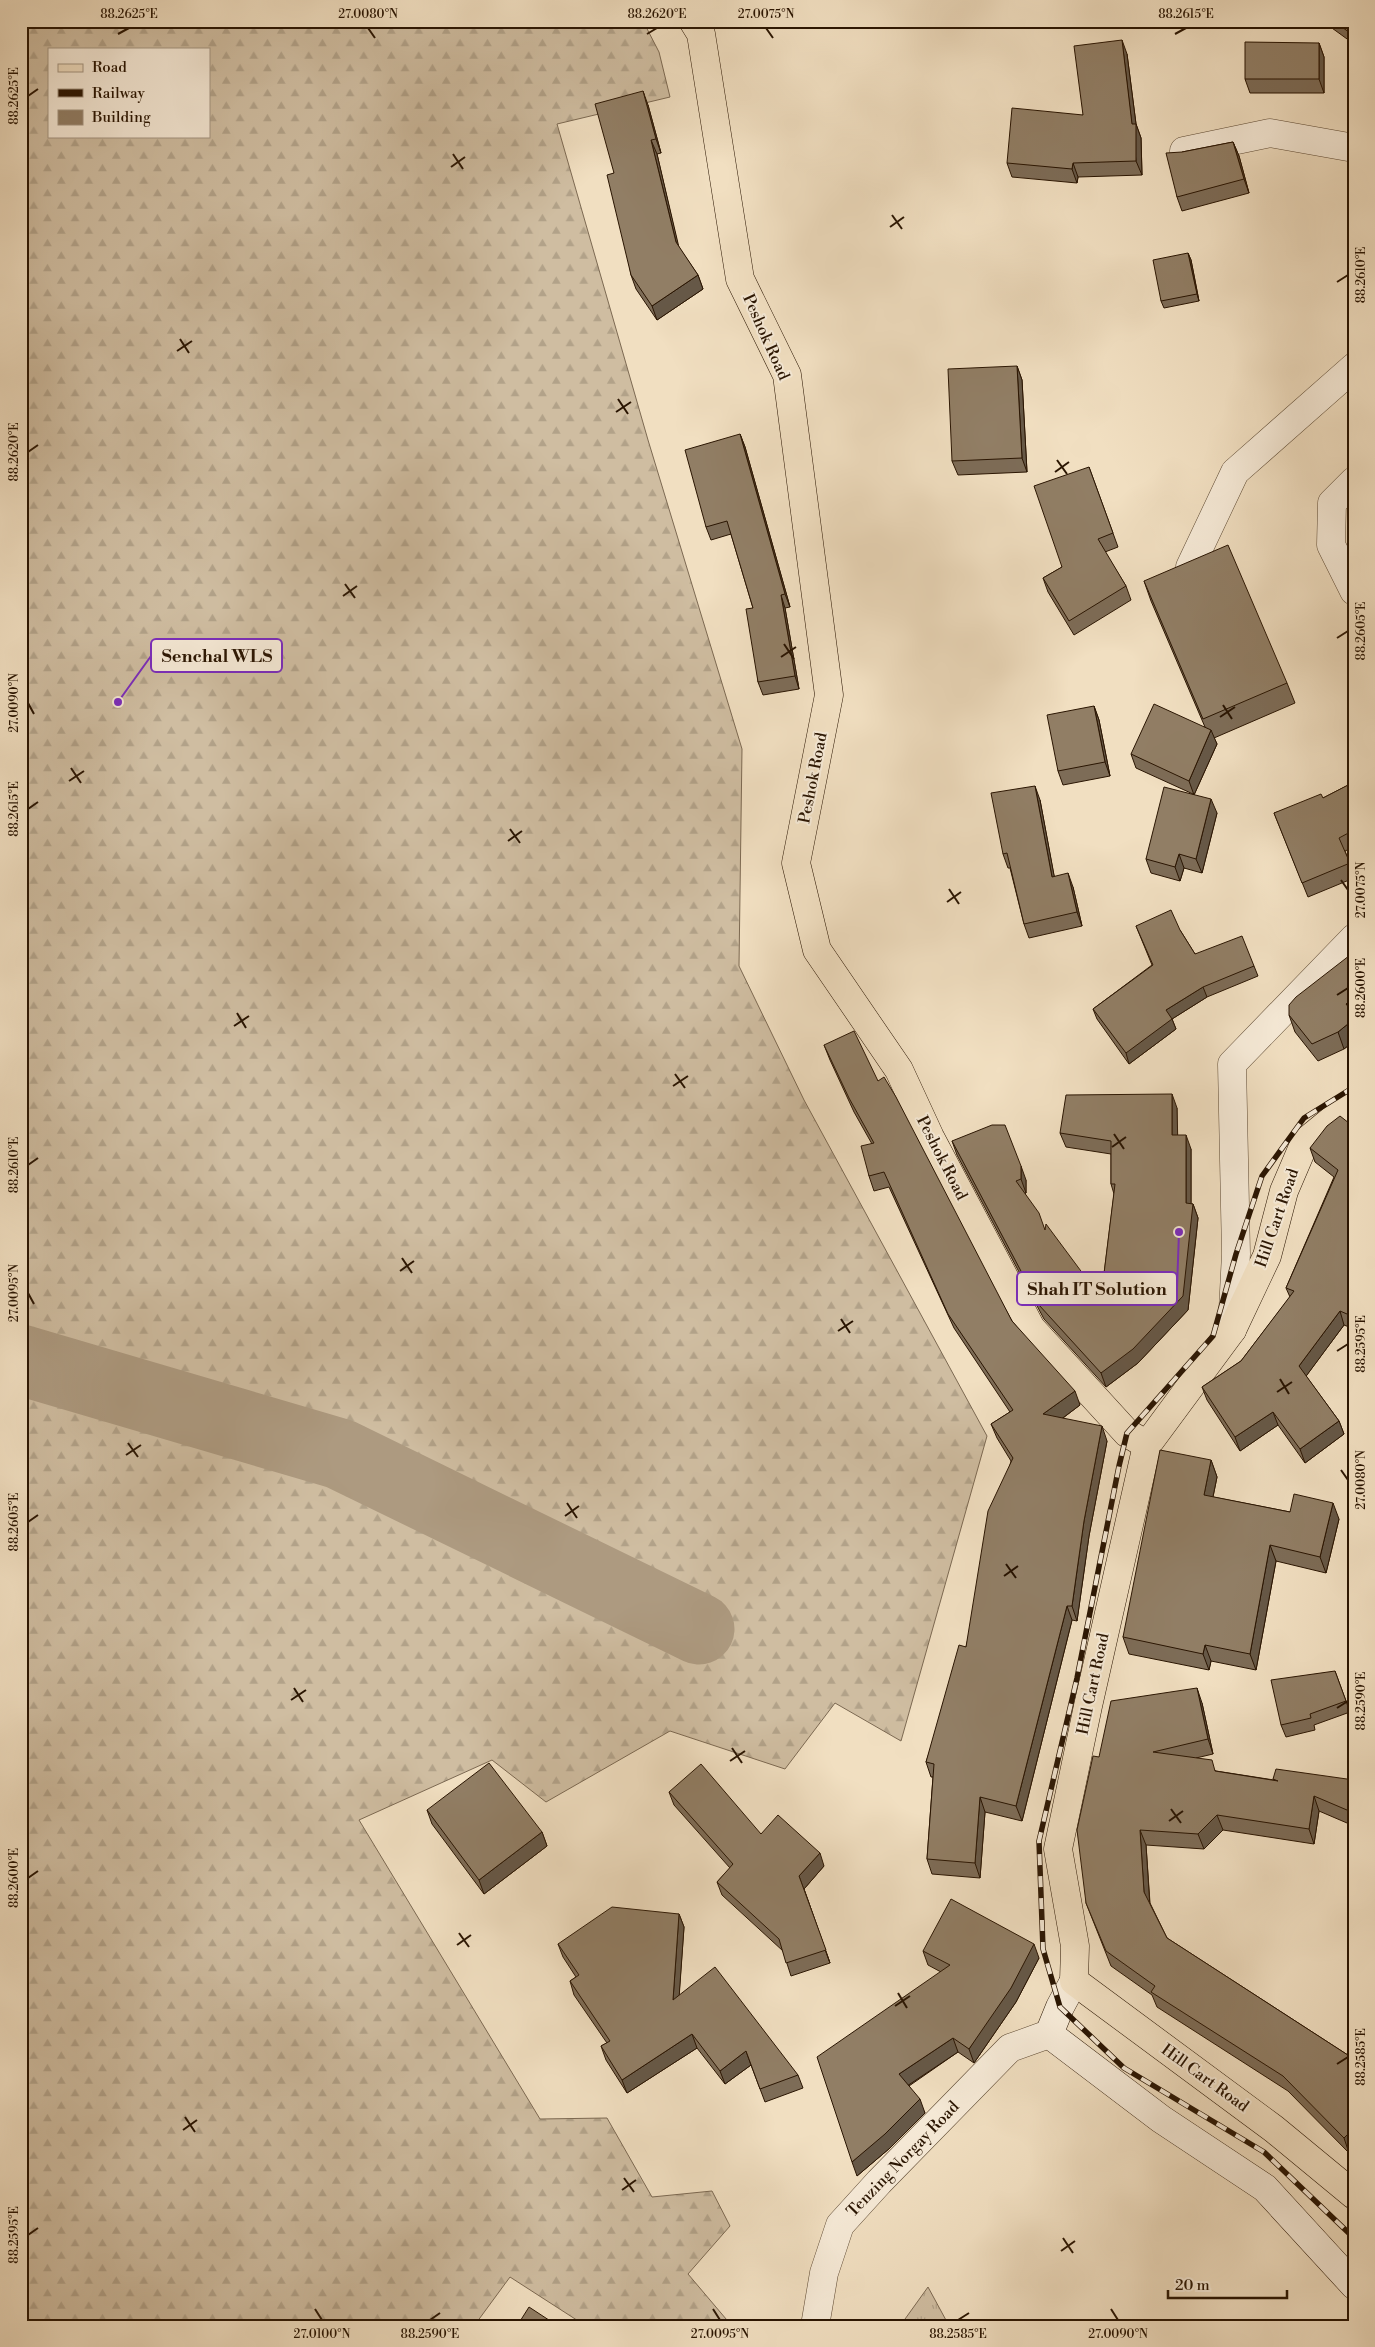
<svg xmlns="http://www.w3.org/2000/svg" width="1375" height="2347" font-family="'Libre Bodoni',serif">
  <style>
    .grass { fill: url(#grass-tufts); stroke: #7c6952 }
    .forest { fill: url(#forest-firs); stroke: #7c6952; fill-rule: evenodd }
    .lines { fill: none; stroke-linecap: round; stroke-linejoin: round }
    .river { stroke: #ad9a80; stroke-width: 71 }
    .street-casing { stroke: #5c4832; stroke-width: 29 }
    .secondary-casing { stroke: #2a1502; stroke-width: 29 }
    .primary-casing { stroke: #2a1502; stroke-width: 29 }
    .highway-casing { stroke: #2a1502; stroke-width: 29 }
    .street { stroke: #f6ead7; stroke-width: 28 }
    .secondary { stroke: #f6ead7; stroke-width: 28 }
    .primary { stroke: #f1dfc1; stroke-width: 28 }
    .highway { stroke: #f1dfc1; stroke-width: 28 }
    .rail-casing { stroke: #2a1502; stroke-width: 5.5 }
    .rail { stroke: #f6ead7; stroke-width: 4; stroke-dasharray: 11; stroke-linecap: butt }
    .wall { fill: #7d6c57; stroke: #2a1502 }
    .shaded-wall { fill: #665847; stroke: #2a1502 }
    .building { fill: #917e65; stroke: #2a1502 }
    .ticks { fill: none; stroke: #2a1502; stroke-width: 2 }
    .labels { text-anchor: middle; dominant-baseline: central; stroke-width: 4; stroke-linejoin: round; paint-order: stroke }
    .street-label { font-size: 16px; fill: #2a1502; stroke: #f6ead7 }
    .leader { fill: none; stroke: #7b2cbf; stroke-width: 2 }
    .callout-dot { fill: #7b2cbf; stroke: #f6ead7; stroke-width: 2 }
    .callout { fill: #f6ead7; stroke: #7b2cbf; stroke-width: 2 }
    .callout-label { font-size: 18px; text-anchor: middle; font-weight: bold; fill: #2a1502 }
    .neatline { fill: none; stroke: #2a1502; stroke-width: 2 }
    .ticks-label { font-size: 12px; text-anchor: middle; fill: #2a1502 }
  </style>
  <defs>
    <pattern id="grass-tufts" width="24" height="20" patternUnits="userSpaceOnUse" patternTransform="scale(1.25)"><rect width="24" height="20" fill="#cfbda1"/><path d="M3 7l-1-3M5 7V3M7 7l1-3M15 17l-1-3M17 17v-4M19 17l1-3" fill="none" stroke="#b2a289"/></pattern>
    <pattern id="forest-firs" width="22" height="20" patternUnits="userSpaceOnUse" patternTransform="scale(1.25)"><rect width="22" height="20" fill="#cfbda1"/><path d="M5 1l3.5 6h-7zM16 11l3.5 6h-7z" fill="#b2a289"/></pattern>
  </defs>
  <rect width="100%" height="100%" fill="#f1dfc1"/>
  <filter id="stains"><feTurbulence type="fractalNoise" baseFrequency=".004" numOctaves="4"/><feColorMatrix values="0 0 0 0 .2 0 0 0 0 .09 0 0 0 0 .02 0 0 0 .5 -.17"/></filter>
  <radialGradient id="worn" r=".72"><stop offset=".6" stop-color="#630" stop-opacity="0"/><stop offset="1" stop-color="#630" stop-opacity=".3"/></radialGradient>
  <!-- grass -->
  <path class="grass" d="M 928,2287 L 947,2322 L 946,2326 L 900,2326 Z"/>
  <!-- forest -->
  <path class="forest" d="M 21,21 L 643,21 L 659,52 L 670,97 L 557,124 L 648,440 L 742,749 L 739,966 L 804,1100 L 987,1436 L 901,1741 L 835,1703 L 785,1769 L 670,1731 L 546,1802 L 492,1760 L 359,1820 L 540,2119 L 607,2118 L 652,2197 L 712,2191 L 730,2226 L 688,2274 L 732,2326 L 586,2326 L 510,2277 L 474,2326 L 21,2326 L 21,1387 L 337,1480 L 692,1640 L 726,1640 L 710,1612 L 343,1441 L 21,1347 ZM 49,49 L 209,49 L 209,136 L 49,136 Z"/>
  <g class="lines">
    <!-- river -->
    <path class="river" d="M 21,1360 L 340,1454 L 699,1629"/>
    <!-- street casing -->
    <g class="street-casing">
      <path id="street" d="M 1184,151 L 1270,133 L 1354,148
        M 1354,481 L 1332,503 L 1331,545 L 1354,591
        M 1190,567 L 1235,472 L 1354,367
        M 1232,1330 L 1236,1254 L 1232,1064 L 1354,938
        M 815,2326 L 824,2273 L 840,2225 L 879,2182 L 1010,2048 L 1049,2034"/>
    </g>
    <!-- secondary casing -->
    <g class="secondary-casing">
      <path id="secondary" d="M 1074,1981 L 1060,2007 L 1049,2034 L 1161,2119 L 1265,2188 L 1354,2285"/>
    </g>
    <!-- primary casing -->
    <g class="primary-casing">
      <path id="primary" d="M 693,21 L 701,34 L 740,279 L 787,375 L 829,695 L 796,863 L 817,950 L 899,1070 L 930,1137 L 1031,1328 L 1127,1433 L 1147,1445"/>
    </g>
    <!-- highway casing -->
    <g class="highway-casing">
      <path id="highway" d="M 1354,1102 L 1305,1142 L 1284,1191 L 1267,1256 L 1232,1330 L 1147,1445 L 1088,1706 L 1058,1849 L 1075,1946 L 1074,1981 L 1274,2129 L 1354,2195"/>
    </g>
    <!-- street -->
    <use href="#street" class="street"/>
    <!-- secondary -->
    <use href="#secondary" class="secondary"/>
    <!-- primary -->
    <use href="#primary" class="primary"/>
    <!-- highway -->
    <use href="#highway" class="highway"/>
    <!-- rail casing -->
    <g class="rail-casing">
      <path id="rail" d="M 1354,1087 L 1304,1118 L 1262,1176 L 1236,1254 L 1213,1336 L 1127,1433 L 1119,1466 L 1077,1678 L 1039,1841 L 1043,1949 L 1060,2007 L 1124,2068 L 1264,2152 L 1354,2238"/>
    </g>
    <!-- rail -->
    <use href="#rail" class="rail"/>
  </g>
  <!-- wall -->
  <path class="wall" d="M 1324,21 L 1354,21 L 1354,44 L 1325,23 Z
    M 1319,43 L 1324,57 L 1324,93 L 1250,93 L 1245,79 Z
    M 1127,54 L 1136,124 L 1141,138 L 1142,175 L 1078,177 L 1077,183 L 1012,177 L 1007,163 L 1083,115 Z
    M 648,105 L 661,153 L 657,154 L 678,246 L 698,275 L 703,289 L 657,320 L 636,289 L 631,275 L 614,173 Z
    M 1233,142 L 1239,156 L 1249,193 L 1182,211 L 1177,197 L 1182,152 Z
    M 1188,253 L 1191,260 L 1199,301 L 1164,308 L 1161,301 Z
    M 1017,366 L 1022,380 L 1027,472 L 958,475 L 952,461 Z
    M 740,434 L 745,447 L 790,607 L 785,608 L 799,689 L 763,695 L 758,682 L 753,608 L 731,534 L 711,540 L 706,527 Z
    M 1089,467 L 1118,547 L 1105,552 L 1126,586 L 1131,600 L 1074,635 L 1048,592 L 1043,578 L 1062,567 Z
    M 1354,489 L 1354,528 L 1350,518 Z
    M 1144,581 L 1287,683 L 1295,703 L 1214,738 L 1217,744 L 1194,795 L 1217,813 L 1202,873 L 1184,868 L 1180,881 L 1151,873 L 1146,859 L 1193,794 L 1136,768 L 1131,754 L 1205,727 L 1151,601 Z
    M 1094,706 L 1099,720 L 1110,776 L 1063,785 L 1058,771 Z
    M 1354,782 L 1354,847 L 1345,851 L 1354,875 L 1354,878 L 1308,897 L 1274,813 L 1323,798 Z
    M 1040,800 L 1054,876 L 1073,887 L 1082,926 L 1029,938 L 1024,924 L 1010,868 L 1008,868 L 1003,854 Z
    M 1136,926 L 1180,930 L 1195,954 L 1254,966 L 1258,976 L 1207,997 L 1172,1019 L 1176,1029 L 1129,1064 L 1097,1019 L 1093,1009 L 1152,965 Z
    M 1354,952 L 1354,1041 L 1344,1049 L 1318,1061 L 1295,1032 L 1289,1015 Z
    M 824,1045 L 878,1081 L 1012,1321 L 1080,1405 L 1063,1418 L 1107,1441 L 1089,1536 L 1077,1621 L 1072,1620 L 1022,1821 L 985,1812 L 980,1878 L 932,1874 L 927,1859 L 933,1777 L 931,1777 L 926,1762 L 966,1647 L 1011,1461 L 997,1438 L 991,1424 L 1010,1412 L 954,1328 L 889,1187 L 874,1191 L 869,1176 L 872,1144 L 854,1112 L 830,1060 Z
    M 1177,1108 L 1177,1135 L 1191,1149 L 1191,1204 L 1193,1204 L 1198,1218 L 1188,1310 L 1138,1363 L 1106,1387 L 1044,1319 L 957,1155 L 952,1141 L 1026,1180 L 1026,1193 L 1025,1194 L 1045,1230 L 1101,1298 L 1114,1194 L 1111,1184 L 1111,1154 L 1066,1147 L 1060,1133 Z
    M 1354,1127 L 1354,1329 L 1344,1325 L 1306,1376 L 1339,1421 L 1344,1434 L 1305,1463 L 1278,1425 L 1240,1451 L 1207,1400 L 1202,1387 L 1241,1361 L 1290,1297 L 1286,1288 L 1334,1177 L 1315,1162 L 1310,1148 Z
    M 1211,1460 L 1217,1477 L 1213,1497 L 1290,1512 L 1339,1519 L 1326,1573 L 1276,1561 L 1256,1670 L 1211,1661 L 1209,1670 L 1129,1654 L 1123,1637 Z
    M 1335,1671 L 1350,1712 L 1314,1725 L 1315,1730 L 1286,1737 L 1281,1725 Z
    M 1202,1703 L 1213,1754 L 1196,1758 L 1216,1771 L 1274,1780 L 1273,1779 L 1354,1780 L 1354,1826 L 1319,1811 L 1314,1844 L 1223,1830 L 1204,1849 L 1146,1845 L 1150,1903 L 1167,1938 L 1354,2059 L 1354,2149 L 1349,2153 L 1288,2091 L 1157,2007 L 1152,1995 L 1111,1966 L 1086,1903 L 1099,1757 Z
    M 669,1792 L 761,1834 L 824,1866 L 804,1889 L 830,1963 L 791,1976 L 783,1951 L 722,1895 L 717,1882 L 730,1868 L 674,1805 Z
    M 427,1810 L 542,1832 L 547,1846 L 484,1894 L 432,1824 Z
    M 679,1914 L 684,1927 L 679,1995 L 798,2075 L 803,2088 L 765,2102 L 751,2065 L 725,2084 L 697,2048 L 627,2093 L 606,2060 L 601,2046 L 607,2043 L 574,1995 L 570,1981 L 576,1977 L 563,1957 L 558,1944 Z
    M 923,1951 L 1039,1958 L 1016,2002 L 974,2063 L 958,2052 L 909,2086 L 925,2113 L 890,2148 L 857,2176 L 941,1972 L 928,1965 Z"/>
  <!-- shaded-wall -->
  <path class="shaded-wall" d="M 1122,40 L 1127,54 L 1136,124 L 1141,138 L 1142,175 L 1136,161 Z
    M 1319,43 L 1324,57 L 1324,93 L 1319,79 Z
    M 643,91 L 648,105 L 661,153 L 656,139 Z
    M 651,140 L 657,154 L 681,256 L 676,242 Z
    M 1233,142 L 1239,156 L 1249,193 L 1244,179 Z
    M 1073,163 L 1078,177 L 1077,183 L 1072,169 Z
    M 1188,253 L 1191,260 L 1199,301 L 1197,294 Z
    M 698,275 L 703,289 L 657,320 L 652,306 Z
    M 1017,366 L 1022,380 L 1027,472 L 1022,458 Z
    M 740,434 L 745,447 L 790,607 L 785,594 Z
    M 781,595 L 785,608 L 799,689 L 795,676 Z
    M 1094,706 L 1099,720 L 1110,776 L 1105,762 Z
    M 1211,730 L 1217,744 L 1194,795 L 1189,781 Z
    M 1035,786 L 1040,800 L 1057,891 L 1052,877 Z
    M 1211,799 L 1217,813 L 1202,873 L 1196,859 Z
    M 1179,854 L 1184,868 L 1180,881 L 1175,867 Z
    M 1068,873 L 1073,887 L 1082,926 L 1077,912 Z
    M 1203,987 L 1207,997 L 1172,1019 L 1176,1029 L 1129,1064 L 1126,1053 L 1166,1010 Z
    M 1354,998 L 1354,1019 L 1346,1004 Z
    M 1354,1019 L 1354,1041 L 1344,1049 L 1338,1032 Z
    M 1172,1094 L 1177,1108 L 1178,1149 L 1172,1135 Z
    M 1186,1135 L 1191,1149 L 1191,1217 L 1186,1203 Z
    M 1021,1166 L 1026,1180 L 1026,1193 L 1021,1179 Z
    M 1193,1204 L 1198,1218 L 1188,1310 L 1138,1363 L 1106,1387 L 1101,1373 Z
    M 1340,1311 L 1344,1325 L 1304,1379 L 1299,1366 Z
    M 1075,1391 L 1080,1405 L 1048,1429 L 1043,1414 Z
    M 1273,1412 L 1278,1425 L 1240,1451 L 1235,1437 Z
    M 1339,1421 L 1344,1434 L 1305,1463 L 1300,1449 Z
    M 1102,1426 L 1107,1441 L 1089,1536 L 1077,1621 L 1072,1606 L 1084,1521 Z
    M 1211,1460 L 1217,1477 L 1210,1511 L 1204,1495 Z
    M 1333,1503 L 1339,1519 L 1326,1573 L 1320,1557 Z
    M 1270,1545 L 1276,1561 L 1256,1670 L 1250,1654 Z
    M 1067,1606 L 1072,1620 L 1022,1821 L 1016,1806 Z
    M 1205,1645 L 1211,1661 L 1209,1670 L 1203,1654 Z
    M 1197,1688 L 1202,1703 L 1213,1754 L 1208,1739 Z
    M 1314,1796 L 1319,1811 L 1314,1844 L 1309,1829 Z
    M 980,1797 L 985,1812 L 980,1878 L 975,1863 Z
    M 1217,1815 L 1223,1830 L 1204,1849 L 1198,1834 Z
    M 1140,1830 L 1146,1845 L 1150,1908 L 1144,1892 Z
    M 542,1832 L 547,1846 L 484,1894 L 479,1880 Z
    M 820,1853 L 824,1866 L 804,1889 L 830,1963 L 799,1876 Z
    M 679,1914 L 684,1927 L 678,2013 L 673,2000 Z
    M 1034,1944 L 1039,1958 L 1016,2002 L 974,2063 L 969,2049 Z
    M 692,2034 L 697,2048 L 627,2093 L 622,2080 Z
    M 953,2038 L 958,2052 L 904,2088 L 899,2074 Z
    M 746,2051 L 751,2065 L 725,2084 L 720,2071 Z
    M 920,2099 L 925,2113 L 890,2148 L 857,2176 L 852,2162 Z
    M 1349,2133 L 1354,2146 L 1354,2149 L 1349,2153 L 1344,2138 Z"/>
  <!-- building -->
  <path class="building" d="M 1334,21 L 1354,21 L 1354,36 Z
    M 1122,40 L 1132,124 L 1136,124 L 1136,161 L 1073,163 L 1072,169 L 1007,163 L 1012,108 L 1083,115 L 1074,46 Z
    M 1245,42 L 1319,43 L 1319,79 L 1245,79 Z
    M 643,91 L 656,139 L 651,140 L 676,242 L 698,275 L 652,306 L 631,275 L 607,175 L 614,173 L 595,104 Z
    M 1233,142 L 1244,179 L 1177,197 L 1166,153 L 1182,152 Z
    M 1188,253 L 1197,294 L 1161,301 L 1153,260 Z
    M 1017,366 L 1022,458 L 952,461 L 948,369 Z
    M 740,434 L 785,594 L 781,595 L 795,676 L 758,682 L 746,609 L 753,608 L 727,521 L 706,527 L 685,450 Z
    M 1089,467 L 1113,533 L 1098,539 L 1126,586 L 1069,621 L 1043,578 L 1062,567 L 1034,486 Z
    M 1354,489 L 1354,518 L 1350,518 L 1352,491 Z
    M 1228,545 L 1287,683 L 1203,719 L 1144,581 Z
    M 1154,704 L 1211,730 L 1189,781 L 1131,754 Z
    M 1094,706 L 1105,762 L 1058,771 L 1047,715 Z
    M 1354,782 L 1354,830 L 1339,838 L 1350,863 L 1302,883 L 1274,813 L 1321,794 L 1323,798 Z
    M 1035,786 L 1052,877 L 1068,873 L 1077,912 L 1024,924 L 1007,853 L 1003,854 L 991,793 Z
    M 1164,787 L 1211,799 L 1196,859 L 1179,854 L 1175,867 L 1146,859 Z
    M 1171,910 L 1180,930 L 1195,954 L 1242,936 L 1254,966 L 1203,987 L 1166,1010 L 1172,1019 L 1126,1053 L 1093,1009 L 1153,965 L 1136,926 Z
    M 1354,952 L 1354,998 L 1346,1004 L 1354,1014 L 1354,1019 L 1338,1032 L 1312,1044 L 1289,1015 L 1289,1005 L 1296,997 Z
    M 854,1031 L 878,1081 L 884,1077 L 896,1097 L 1012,1321 L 1075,1391 L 1043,1414 L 1102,1426 L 1084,1521 L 1072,1606 L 1067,1606 L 1016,1806 L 980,1797 L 975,1863 L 927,1859 L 934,1764 L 926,1762 L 959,1645 L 966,1647 L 988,1511 L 1013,1458 L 991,1424 L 1013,1410 L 948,1314 L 884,1172 L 869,1176 L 861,1146 L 874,1143 L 849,1098 L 824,1045 Z
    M 1172,1094 L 1172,1135 L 1186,1135 L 1186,1203 L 1193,1204 L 1183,1296 L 1133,1349 L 1101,1373 L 1039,1305 L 952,1141 L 992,1125 L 1005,1125 L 1021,1166 L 1021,1179 L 1016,1181 L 1039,1213 L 1045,1230 L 1046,1224 L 1101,1298 L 1115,1184 L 1111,1184 L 1111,1141 L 1060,1133 L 1066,1095 Z
    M 1340,1116 L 1354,1127 L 1354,1216 L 1352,1218 L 1354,1219 L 1354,1317 L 1340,1311 L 1299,1366 L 1339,1421 L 1300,1449 L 1273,1412 L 1235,1437 L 1202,1387 L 1241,1361 L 1294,1291 L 1286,1288 L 1338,1170 L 1310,1148 L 1327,1126 Z
    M 1160,1450 L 1211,1460 L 1204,1495 L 1290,1512 L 1294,1494 L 1333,1503 L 1320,1557 L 1270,1545 L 1250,1654 L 1205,1645 L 1203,1654 L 1123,1637 Z
    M 1335,1671 L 1346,1701 L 1310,1714 L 1311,1718 L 1281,1725 L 1271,1680 Z
    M 1197,1688 L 1208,1739 L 1153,1752 L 1212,1760 L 1215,1771 L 1278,1781 L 1273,1779 L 1276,1769 L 1354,1780 L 1354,1813 L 1314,1796 L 1309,1829 L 1217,1815 L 1198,1834 L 1140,1830 L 1144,1892 L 1167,1938 L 1354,2059 L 1354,2139 L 1349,2133 L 1344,2138 L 1283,2076 L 1151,1992 L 1155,1986 L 1106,1951 L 1086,1903 L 1077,1830 L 1093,1756 L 1099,1757 L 1111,1701 Z
    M 489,1763 L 542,1832 L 479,1880 L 427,1810 Z
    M 701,1764 L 761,1834 L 778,1815 L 820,1853 L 799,1876 L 826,1950 L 786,1963 L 779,1939 L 717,1882 L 733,1864 L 669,1792 Z
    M 951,1899 L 1034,1944 L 1011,1988 L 969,2049 L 953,2038 L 899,2074 L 920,2099 L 885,2134 L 852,2162 L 817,2057 L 950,1965 L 923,1951 Z
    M 612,1907 L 679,1914 L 673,2000 L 715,1967 L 798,2075 L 760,2089 L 746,2051 L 720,2071 L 692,2034 L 622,2080 L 601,2046 L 610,2041 L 570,1981 L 579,1975 L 558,1944 Z
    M 529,2307 L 558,2326 L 517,2326 Z"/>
  <!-- ticks -->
  <path class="ticks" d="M 368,28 L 375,38M 766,28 L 773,38M 118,34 L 129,28M 647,34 L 657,28M 1175,34 L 1186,28M 28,96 L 38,89M 453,154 L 463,169M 451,167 L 465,157M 892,215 L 902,229M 890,227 L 904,217M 1337,282 L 1348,275M 180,339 L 189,353M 177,351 L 192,341M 618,399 L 628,414M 616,412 L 631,402M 28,452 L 38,445M 1057,460 L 1067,474M 1055,472 L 1069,462M 345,584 L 355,598M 343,596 L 357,586M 1337,638 L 1348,631M 784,644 L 794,659M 781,657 L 796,647M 28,703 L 34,714M 1223,705 L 1232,719M 1220,717 L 1235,707M 71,768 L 81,783M 69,781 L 84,771M 28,809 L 38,802M 510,829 L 520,843M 508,841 L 522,831M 1341,880 L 1348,890M 949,889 L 959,904M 947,902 L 961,892M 1337,995 L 1348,988M 237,1013 L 246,1028M 234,1026 L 249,1016M 675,1074 L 685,1088M 673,1086 L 688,1076M 1114,1134 L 1124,1149M 1112,1147 L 1126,1137M 28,1165 L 38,1158M 402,1258 L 412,1273M 400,1271 L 414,1261M 28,1293 L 34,1304M 841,1319 L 850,1333M 838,1331 L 853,1321M 1337,1351 L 1348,1344M 1280,1379 L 1289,1394M 1277,1392 L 1292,1382M 128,1443 L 138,1457M 126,1455 L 141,1445M 1341,1470 L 1348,1480M 567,1503 L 577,1518M 565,1516 L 579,1506M 28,1522 L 38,1515M 1006,1564 L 1016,1578M 1004,1576 L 1018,1566M 294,1688 L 303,1702M 291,1700 L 306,1690M 1337,1708 L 1348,1701M 732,1748 L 742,1763M 730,1761 L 745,1751M 1171,1809 L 1181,1823M 1169,1821 L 1183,1811M 28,1878 L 38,1871M 459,1933 L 469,1947M 457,1945 L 471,1935M 898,1993 L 907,2008M 895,2006 L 910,1996M 1337,2064 L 1348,2057M 185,2117 L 195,2132M 183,2130 L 197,2120M 624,2178 L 634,2192M 622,2190 L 636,2180M 28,2235 L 38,2228M 1063,2238 L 1073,2253M 1061,2251 L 1075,2241M 315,2309 L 322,2320M 713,2309 L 720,2320M 1111,2309 L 1118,2320M 430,2320 L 440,2313M 958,2320 L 969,2313"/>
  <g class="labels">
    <!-- street labels -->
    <g class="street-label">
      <text transform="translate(766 337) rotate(66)">Peshok Road</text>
      <text transform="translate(813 778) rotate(-79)">Peshok Road</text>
      <text transform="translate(942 1158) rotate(63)">Peshok Road</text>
      <text transform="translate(1277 1218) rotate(-71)">Hill Cart Road</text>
      <text transform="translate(1093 1684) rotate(-78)">Hill Cart Road</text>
      <text transform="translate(1205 2078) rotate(36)">Hill Cart Road</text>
      <text transform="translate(903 2159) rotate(-46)">Tenzing Norgay Road</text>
    </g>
  </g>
  <!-- callouts -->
  <path class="leader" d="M118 702L151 656M1179 1232L1177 1288"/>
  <g class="callout-dot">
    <circle cx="118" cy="702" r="5"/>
    <circle cx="1179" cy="1232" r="5"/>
  </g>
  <g class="callout">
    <rect x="151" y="639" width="131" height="33" rx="5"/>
    <rect x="1017" y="1272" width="160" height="33" rx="5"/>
  </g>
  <g class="callout-label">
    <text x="217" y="662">Senchal WLS</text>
    <text x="1097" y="1295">Shah IT Solution</text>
  </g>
  <!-- margin -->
  <rect width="1375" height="2347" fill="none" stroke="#f1dfc1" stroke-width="55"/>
  <!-- legend -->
  <rect x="48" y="48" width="162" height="90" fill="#f6ead7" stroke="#a49582"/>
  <rect x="58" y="64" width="25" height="8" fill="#f1dfc1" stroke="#a49582"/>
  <text x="92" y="72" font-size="15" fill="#2a1502">Road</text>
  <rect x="58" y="89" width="25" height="8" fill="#2a1502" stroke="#a49582"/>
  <text x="92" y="98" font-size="15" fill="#2a1502">Railway</text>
  <rect x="58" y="110" width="25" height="15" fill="#917e65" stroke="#a49582"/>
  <text x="92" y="122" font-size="15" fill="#2a1502">Building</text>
  <!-- scale -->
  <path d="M1168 2290v8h119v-8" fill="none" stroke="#2a1502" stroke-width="2.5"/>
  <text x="1175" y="2290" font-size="15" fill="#2a1502" stroke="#f6ead7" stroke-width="4" paint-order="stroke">20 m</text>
  <rect x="28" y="28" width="1320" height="2292" class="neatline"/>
  <g class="ticks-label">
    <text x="129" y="18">88.2625°E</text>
    <text x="368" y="18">27.0080°N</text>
    <text x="657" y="18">88.2620°E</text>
    <text x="766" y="18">27.0075°N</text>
    <text x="1186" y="18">88.2615°E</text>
    <text transform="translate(14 96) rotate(-90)" y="4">88.2625°E</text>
    <text transform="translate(1361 275) rotate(-90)" y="4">88.2610°E</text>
    <text transform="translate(14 452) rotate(-90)" y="4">88.2620°E</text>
    <text transform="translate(1361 631) rotate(-90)" y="4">88.2605°E</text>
    <text transform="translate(14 703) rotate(-90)" y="4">27.0090°N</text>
    <text transform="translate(14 809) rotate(-90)" y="4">88.2615°E</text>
    <text transform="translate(1361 890) rotate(-90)" y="4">27.0075°N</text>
    <text transform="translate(1361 988) rotate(-90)" y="4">88.2600°E</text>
    <text transform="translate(14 1165) rotate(-90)" y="4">88.2610°E</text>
    <text transform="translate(14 1293) rotate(-90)" y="4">27.0095°N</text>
    <text transform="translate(1361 1344) rotate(-90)" y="4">88.2595°E</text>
    <text transform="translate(1361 1480) rotate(-90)" y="4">27.0080°N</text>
    <text transform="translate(14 1522) rotate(-90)" y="4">88.2605°E</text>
    <text transform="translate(1361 1701) rotate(-90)" y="4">88.2590°E</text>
    <text transform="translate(14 1878) rotate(-90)" y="4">88.2600°E</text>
    <text transform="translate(1361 2057) rotate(-90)" y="4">88.2585°E</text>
    <text transform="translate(14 2235) rotate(-90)" y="4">88.2595°E</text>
    <text x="322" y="2338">27.0100°N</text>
    <text x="430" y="2338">88.2590°E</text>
    <text x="720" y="2338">27.0095°N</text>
    <text x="958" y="2338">88.2585°E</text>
    <text x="1118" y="2338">27.0090°N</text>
  </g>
  <rect width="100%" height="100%" filter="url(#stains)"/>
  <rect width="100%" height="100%" fill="url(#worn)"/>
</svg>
